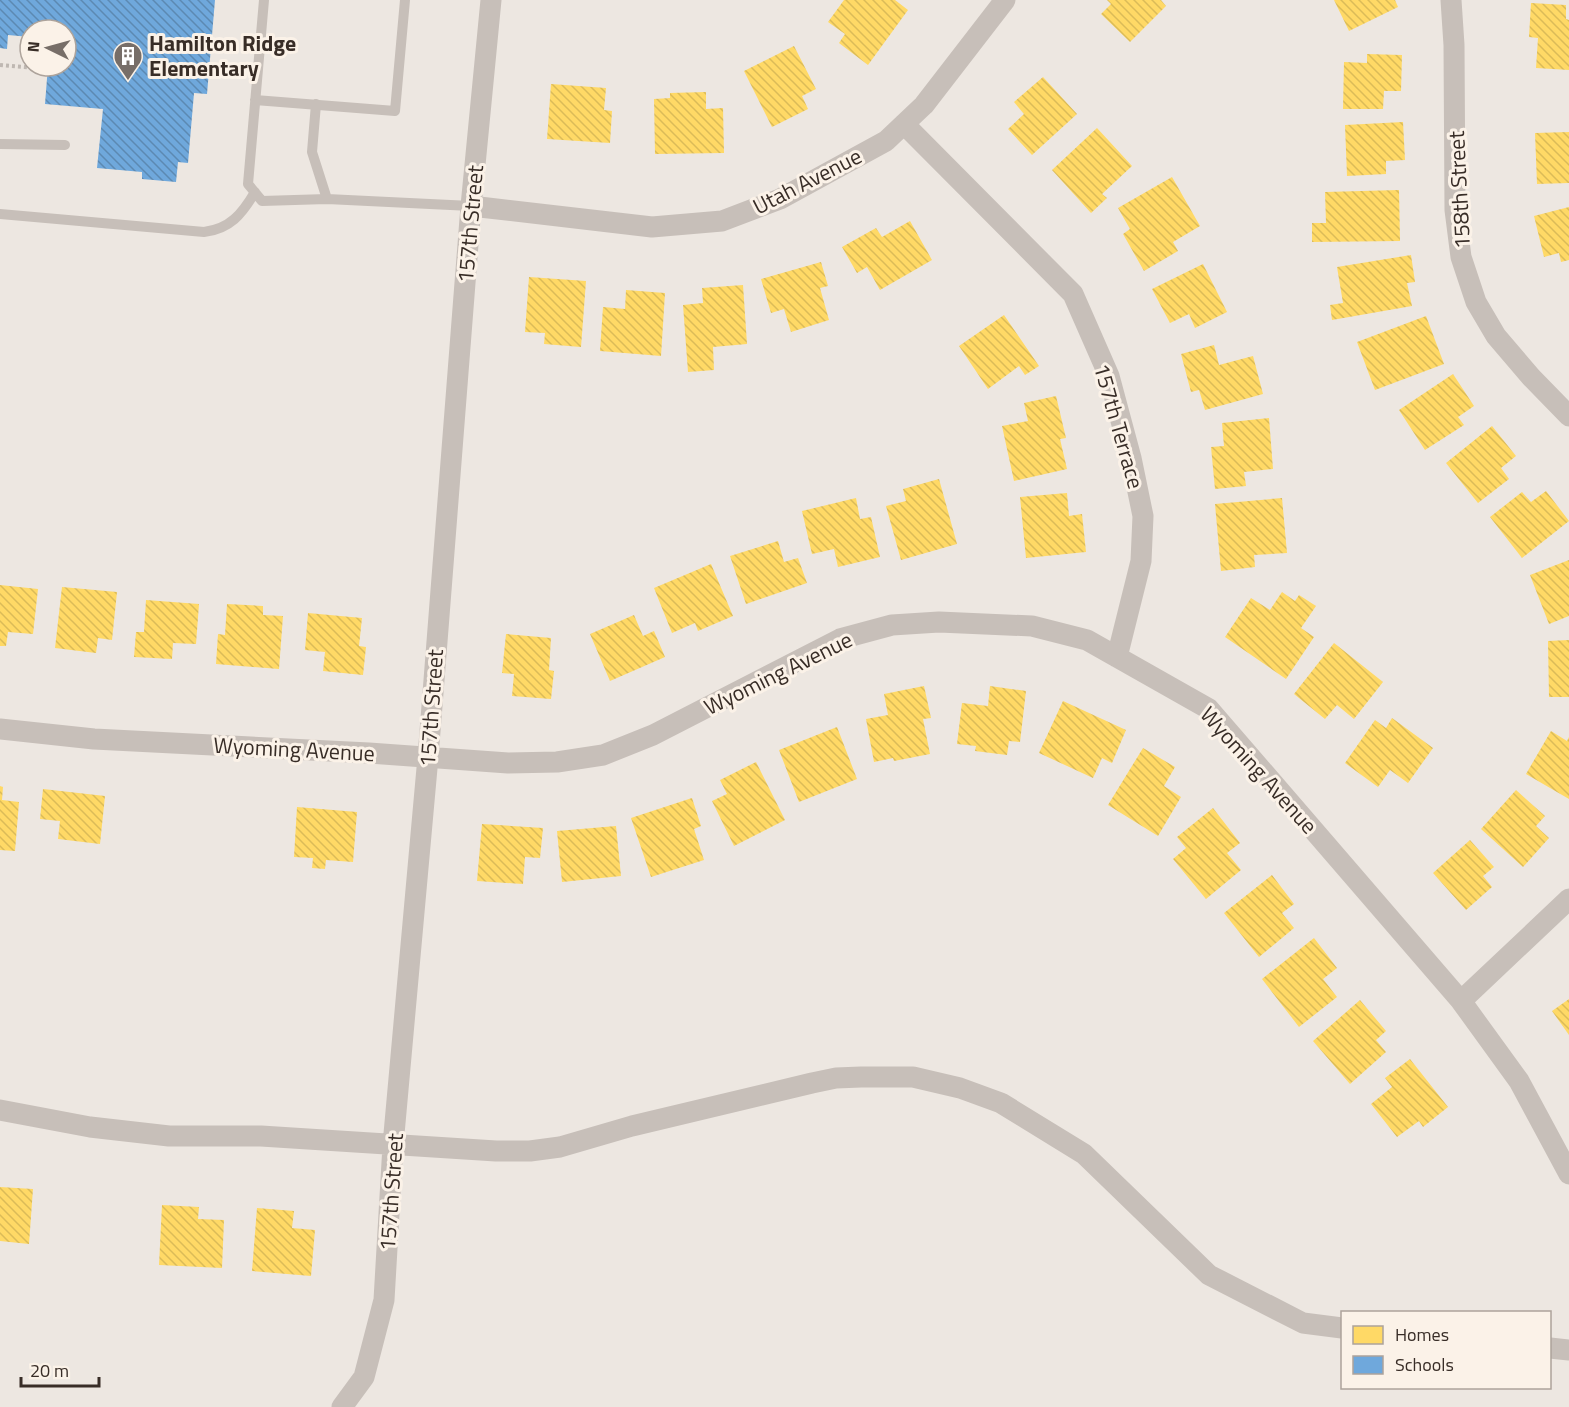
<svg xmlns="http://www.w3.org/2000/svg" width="1569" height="1407" font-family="'Titillium Web',sans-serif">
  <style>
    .homes { fill: url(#homes-back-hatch) }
    .schools { fill: url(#schools-back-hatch) }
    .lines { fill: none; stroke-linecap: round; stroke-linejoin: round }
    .path { stroke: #bfb8b2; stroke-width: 4; stroke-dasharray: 3 3; stroke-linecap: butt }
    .lane { stroke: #c7bfb9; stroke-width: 10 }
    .street { stroke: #c7bfb9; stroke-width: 21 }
    .labels { text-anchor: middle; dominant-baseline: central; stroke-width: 6; stroke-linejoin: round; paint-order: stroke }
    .poi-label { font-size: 22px; font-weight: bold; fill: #382d27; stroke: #fbf2e8; text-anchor: start }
    .street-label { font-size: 22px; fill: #382d27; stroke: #fbf2e8 }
  </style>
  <defs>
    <pattern id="homes-back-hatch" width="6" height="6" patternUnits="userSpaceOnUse" patternTransform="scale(1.5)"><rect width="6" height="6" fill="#ffd966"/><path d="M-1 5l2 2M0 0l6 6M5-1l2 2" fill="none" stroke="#dbbb58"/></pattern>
    <pattern id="schools-back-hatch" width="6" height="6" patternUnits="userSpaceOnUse" patternTransform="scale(1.5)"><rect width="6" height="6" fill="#6fa8dc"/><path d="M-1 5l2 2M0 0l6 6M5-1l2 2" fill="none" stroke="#5c89b2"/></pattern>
  </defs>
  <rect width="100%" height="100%" fill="#ede7e1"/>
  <!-- homes -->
  <path class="homes" d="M 844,0 L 895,0 L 908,10 L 868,65 L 839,43 L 845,34 L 828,22 Z
    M 1107,0 L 1161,0 L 1166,6 L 1130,42 L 1101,14 L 1111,4 Z
    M 1334,0 L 1395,0 L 1398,7 L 1349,31 Z
    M 1531,3 L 1566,5 L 1566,19 L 1569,20 L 1569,70 L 1536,68 L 1538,38 L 1529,37 Z
    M 794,46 L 816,89 L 802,96 L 808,109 L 772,127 L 744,71 Z
    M 1367,54 L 1402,55 L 1401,91 L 1384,91 L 1383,109 L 1343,109 L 1344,62 L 1367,63 Z
    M 1043,77 L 1077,114 L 1032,155 L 1008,129 L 1024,114 L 1014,102 Z
    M 551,84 L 606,88 L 604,110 L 612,111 L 610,143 L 547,139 Z
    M 706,92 L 706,109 L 723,108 L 724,153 L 655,154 L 654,99 L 670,98 L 670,93 Z
    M 1403,122 L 1405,160 L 1386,161 L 1386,174 L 1347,176 L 1345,125 Z
    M 1097,128 L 1132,166 L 1102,194 L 1107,198 L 1091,213 L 1052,170 Z
    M 1569,132 L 1569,183 L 1537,184 L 1535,133 Z
    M 1172,177 L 1200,226 L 1173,242 L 1178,251 L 1144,271 L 1123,234 L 1130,229 L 1118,208 Z
    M 1399,190 L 1400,241 L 1312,242 L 1312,223 L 1326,223 L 1325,192 Z
    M 1569,207 L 1569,260 L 1561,262 L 1559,253 L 1544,257 L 1534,216 Z
    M 910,221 L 932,260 L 880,290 L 867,267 L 857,273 L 842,247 L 876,228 L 882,237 Z
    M 1411,255 L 1415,282 L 1407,283 L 1412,306 L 1332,320 L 1330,305 L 1343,303 L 1337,267 Z
    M 821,262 L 828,286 L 820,288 L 829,320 L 791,332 L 784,309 L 771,313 L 761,279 Z
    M 1203,264 L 1227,312 L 1195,328 L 1189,314 L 1170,323 L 1152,289 Z
    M 529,277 L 586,281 L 581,347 L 544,344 L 545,333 L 525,332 Z
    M 743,285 L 747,344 L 713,347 L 714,370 L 688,372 L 683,305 L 703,303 L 702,288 Z
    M 626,290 L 665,293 L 661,356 L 600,351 L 603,307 L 625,309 Z
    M 1004,315 L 1039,366 L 1025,375 L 1019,366 L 988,389 L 959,346 Z
    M 1426,316 L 1444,364 L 1375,390 L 1357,342 Z
    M 1214,345 L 1219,365 L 1253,356 L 1263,394 L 1205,410 L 1199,390 L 1191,392 L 1181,354 Z
    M 1453,374 L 1474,406 L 1458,417 L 1464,425 L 1425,450 L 1399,410 Z
    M 1056,396 L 1066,438 L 1060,439 L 1067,469 L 1014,481 L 1002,426 L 1028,421 L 1024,403 Z
    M 1269,418 L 1273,469 L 1244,472 L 1246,486 L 1215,489 L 1211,447 L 1224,446 L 1222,423 Z
    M 1492,426 L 1516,456 L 1501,468 L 1509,479 L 1478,503 L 1446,463 Z
    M 939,479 L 957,544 L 901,560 L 886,506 L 906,501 L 903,489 Z
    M 1546,491 L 1569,521 L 1522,558 L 1490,517 L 1522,492 L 1531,502 Z
    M 1067,493 L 1069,516 L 1082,514 L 1086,552 L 1026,558 L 1020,497 Z
    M 856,498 L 860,519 L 871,517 L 880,557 L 838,567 L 834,549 L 812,554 L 802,511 Z
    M 1282,498 L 1287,553 L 1254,555 L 1255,567 L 1221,571 L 1215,504 Z
    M 778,541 L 784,562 L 798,558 L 807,583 L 746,604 L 730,556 Z
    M 1569,560 L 1569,616 L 1549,624 L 1530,575 Z
    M 711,564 L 733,616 L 698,631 L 695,623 L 672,633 L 654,588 Z
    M 0,585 L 38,589 L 33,634 L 8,632 L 6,646 L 0,646 Z
    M 62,587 L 117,592 L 112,640 L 98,638 L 96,653 L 55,648 Z
    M 1282,592 L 1295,601 L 1299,595 L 1316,606 L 1301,628 L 1314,637 L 1286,679 L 1225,637 L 1251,598 L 1270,610 Z
    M 146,600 L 199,604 L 196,644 L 173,643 L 172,659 L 134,657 L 136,632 L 144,632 Z
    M 227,604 L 263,606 L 263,615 L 283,616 L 279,669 L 216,664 L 218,634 L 225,635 Z
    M 308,613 L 362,618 L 359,646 L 366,647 L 363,675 L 323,671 L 325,652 L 305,650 Z
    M 634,615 L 643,636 L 654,631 L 665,657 L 610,681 L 590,634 Z
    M 506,634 L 551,638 L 549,670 L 554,671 L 551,699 L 512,696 L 514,674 L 502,673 Z
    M 1569,640 L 1569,697 L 1549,697 L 1548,641 Z
    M 1334,643 L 1383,682 L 1354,719 L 1337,705 L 1325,719 L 1294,694 Z
    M 924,686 L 931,718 L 923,719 L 930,754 L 894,761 L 893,758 L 874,762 L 866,719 L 888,715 L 884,694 Z
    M 990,686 L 1026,691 L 1020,742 L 1009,741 L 1007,755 L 975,751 L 976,746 L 957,744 L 962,703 L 988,706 Z
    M 1063,701 L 1126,730 L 1112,763 L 1102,758 L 1093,778 L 1039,753 Z
    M 1392,718 L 1433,748 L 1408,783 L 1390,770 L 1378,787 L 1345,763 L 1375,720 L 1386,728 Z
    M 837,727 L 857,779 L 799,802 L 779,750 Z
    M 1551,731 L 1567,741 L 1569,737 L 1569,799 L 1526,774 Z
    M 1143,748 L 1175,767 L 1164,786 L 1181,797 L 1158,836 L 1108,805 Z
    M 756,762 L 785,820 L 734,846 L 712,801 L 727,794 L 720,780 Z
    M 0,786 L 3,787 L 2,800 L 19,802 L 15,851 L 0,850 Z
    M 43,789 L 105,796 L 100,844 L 58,839 L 60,821 L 40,819 Z
    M 1516,790 L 1545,816 L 1536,826 L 1549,838 L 1523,867 L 1481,829 Z
    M 692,798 L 701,826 L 694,829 L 704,860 L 651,877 L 631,818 Z
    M 297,807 L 357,812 L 353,862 L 326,860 L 325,869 L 312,868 L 313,858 L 294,857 Z
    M 1213,808 L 1240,843 L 1227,853 L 1241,870 L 1206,899 L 1173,859 L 1186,848 L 1177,837 Z
    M 482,824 L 543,828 L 540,858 L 525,857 L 523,884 L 477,881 Z
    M 616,826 L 621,876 L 562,882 L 557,831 Z
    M 1470,840 L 1494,867 L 1483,876 L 1492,887 L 1466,910 L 1433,873 Z
    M 1272,875 L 1294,904 L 1282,913 L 1294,928 L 1259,957 L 1224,913 Z
    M 1314,938 L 1337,968 L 1323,979 L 1337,997 L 1299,1027 L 1262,979 Z
    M 1569,999 L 1569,1035 L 1552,1011 Z
    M 1360,1000 L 1386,1031 L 1376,1040 L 1386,1052 L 1350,1084 L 1313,1041 Z
    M 1410,1059 L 1448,1107 L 1423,1127 L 1419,1121 L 1397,1137 L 1371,1104 L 1392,1087 L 1385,1078 Z
    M 0,1187 L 33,1189 L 29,1244 L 0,1241 Z
    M 162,1205 L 199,1207 L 198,1219 L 224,1220 L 222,1268 L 159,1265 Z
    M 257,1208 L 294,1211 L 292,1228 L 315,1230 L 311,1276 L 252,1271 Z"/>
  <!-- schools -->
  <path class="schools" d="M 0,0 L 215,0 L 207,94 L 194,93 L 188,163 L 178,162 L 176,182 L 142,179 L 142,172 L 97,168 L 103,109 L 45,104 L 48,66 L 66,66 L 66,30 L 30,30 L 30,37 L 8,35 L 7,49 L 0,48 Z"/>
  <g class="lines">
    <!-- path -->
    <path class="path" d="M 0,65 L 48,69"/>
    <!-- lane -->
    <path class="lane" d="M 264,0 L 248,184 L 262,201 L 327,199 L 471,206
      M 255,100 L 395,111 L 405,0
      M 316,104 L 312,152 L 327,199
      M 0,144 L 65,145
      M 0,214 L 204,232 C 230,229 242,214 255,192"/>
    <!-- street -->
    <path class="street" d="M 1451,0 L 1454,45 L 1455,210 L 1461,257 L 1476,302 L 1496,336 L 1531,377 L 1569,416
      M 904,124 L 1073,294 L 1109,376 L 1131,458 L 1143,516 L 1141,561 L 1117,657
      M 471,206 L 652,227 L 722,221 L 780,199 L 886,141 L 924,105 L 1005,0
      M 0,729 L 94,739 L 369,753 L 508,763 L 557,762 L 603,755 L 653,735 L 840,639 L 892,625 L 939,622 L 1032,626 L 1087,640 L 1209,709 L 1461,1001 L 1519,1081 L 1569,1174
      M 1461,1001 L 1569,899
      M 0,1110 L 90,1127 L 169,1136 L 261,1136 L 496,1151 L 530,1151 L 560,1147 L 632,1126 L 812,1083 L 836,1078 L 861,1077 L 913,1077 L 960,1088 L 1001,1103 L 1084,1154 L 1209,1275 L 1303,1323 L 1342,1328
      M 1550,1348 L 1569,1350
      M 342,1407 L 364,1377 L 384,1300 L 393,1145 L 428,757 L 471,206 L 491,0"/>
  </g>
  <!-- icons -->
  <defs>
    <g id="building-pin" transform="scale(1.5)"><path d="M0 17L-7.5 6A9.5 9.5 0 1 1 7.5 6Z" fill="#776e68" stroke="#fbf2e8"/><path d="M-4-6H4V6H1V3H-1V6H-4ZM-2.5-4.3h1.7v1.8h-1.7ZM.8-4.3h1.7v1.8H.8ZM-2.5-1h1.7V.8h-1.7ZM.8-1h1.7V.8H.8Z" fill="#fff"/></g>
  </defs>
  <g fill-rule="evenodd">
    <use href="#building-pin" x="128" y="56"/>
  </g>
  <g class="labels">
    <!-- poi labels -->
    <g class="poi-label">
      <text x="149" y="43">Hamilton Ridge<tspan x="149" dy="25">Elementary</tspan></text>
    </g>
    <!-- street labels -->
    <g class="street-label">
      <text transform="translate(807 181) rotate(-27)">Utah Avenue</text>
      <text transform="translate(1459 190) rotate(-93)">158th Street</text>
      <text transform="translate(470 224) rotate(-85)">157th Street</text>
      <text transform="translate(1119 426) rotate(74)">157th Terrace</text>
      <text transform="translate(778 673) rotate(-26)">Wyoming Avenue</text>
      <text transform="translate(431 708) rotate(-86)">157th Street</text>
      <text transform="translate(294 749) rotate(3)">Wyoming Avenue</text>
      <text transform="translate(1259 770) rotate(48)">Wyoming Avenue</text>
      <text transform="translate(391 1192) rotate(-86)">157th Street</text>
    </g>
  </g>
  <!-- legend -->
  <rect x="1341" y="1311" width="210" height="78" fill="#fbf2e8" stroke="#ada39b" stroke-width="1.5"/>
  <rect x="1353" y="1326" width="30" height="18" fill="#ffd966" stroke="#ada39b" stroke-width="1.5"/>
  <text x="1395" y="1341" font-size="18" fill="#382d27">Homes</text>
  <rect x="1353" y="1356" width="30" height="18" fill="#6fa8dc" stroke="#ada39b" stroke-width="1.5"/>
  <text x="1395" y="1371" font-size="18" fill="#382d27">Schools</text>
  <!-- north arrow -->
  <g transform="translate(48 48) rotate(275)"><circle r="28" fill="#fbf2e8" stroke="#ada39b" stroke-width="1.5"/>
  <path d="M0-4.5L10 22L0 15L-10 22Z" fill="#776e68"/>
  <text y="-9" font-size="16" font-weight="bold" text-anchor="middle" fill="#382d27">N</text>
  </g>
  <!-- scale -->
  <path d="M21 1377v9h78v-9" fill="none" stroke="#382d27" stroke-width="3"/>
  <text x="30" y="1377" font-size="18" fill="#382d27" stroke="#fbf2e8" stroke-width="4.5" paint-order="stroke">20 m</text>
</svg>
